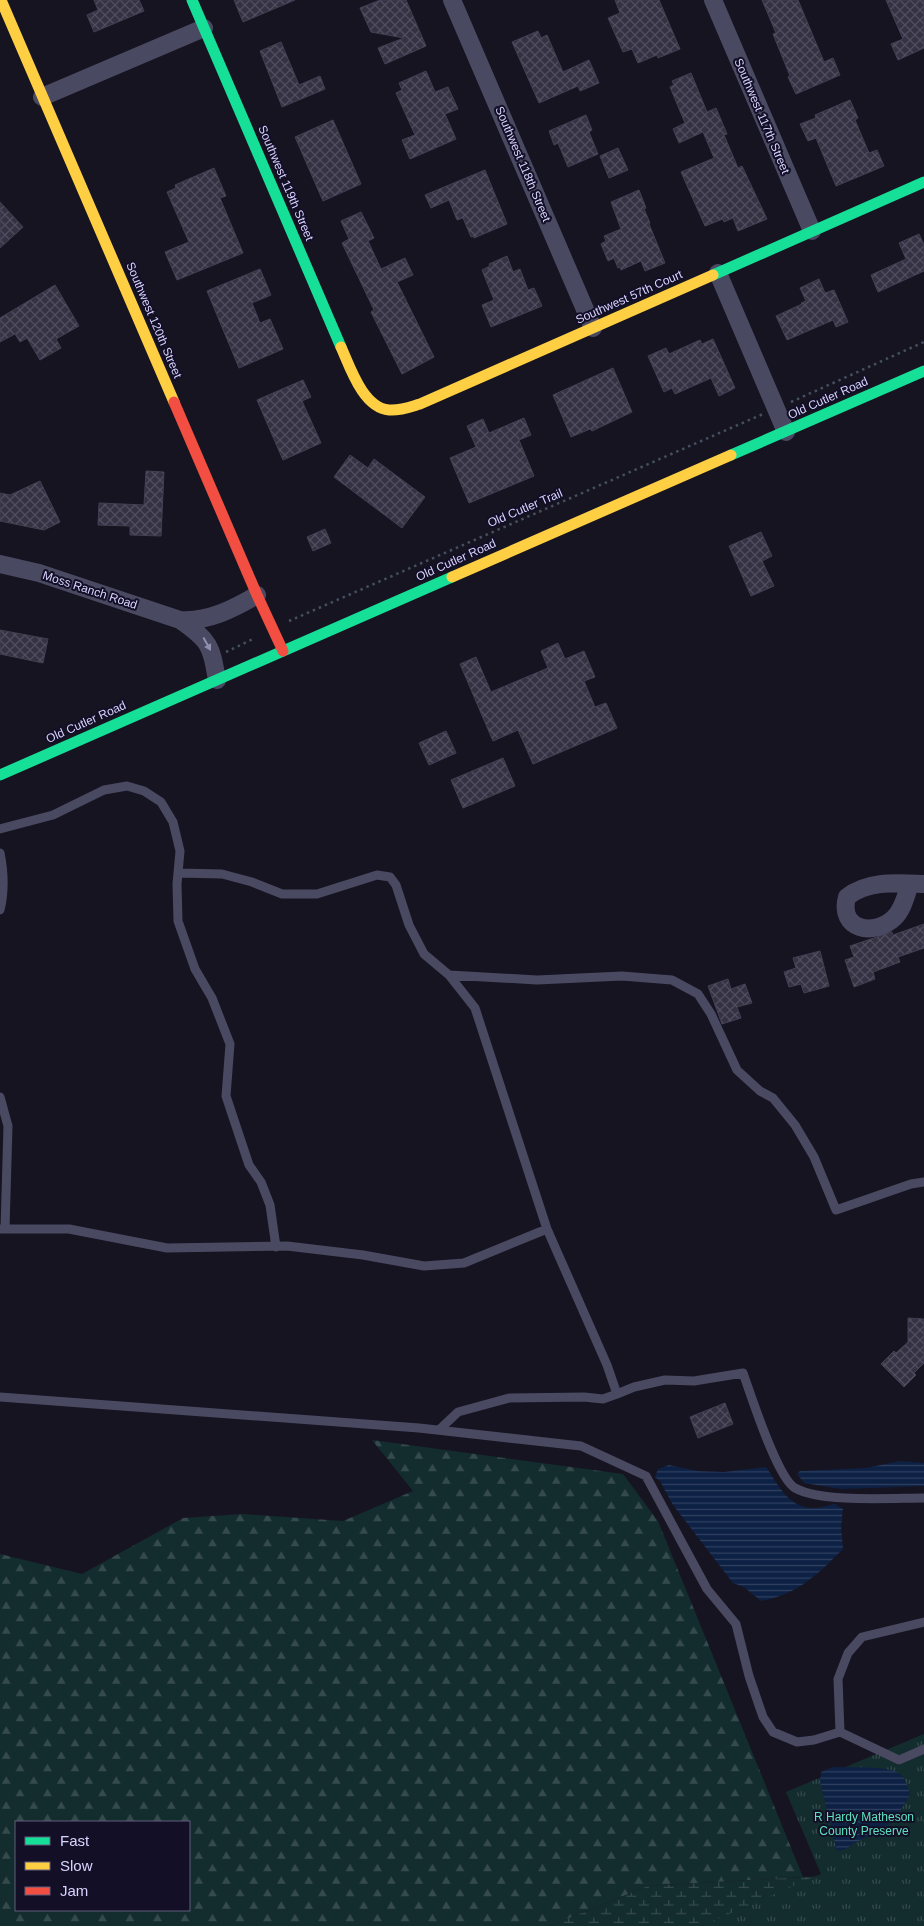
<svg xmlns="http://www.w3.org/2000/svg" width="924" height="1926" font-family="Helvetica,sans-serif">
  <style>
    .forest { fill: url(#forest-firs); fill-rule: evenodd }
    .wetland { fill: url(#wetland-marsh) }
    .park { fill: url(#park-tufts) }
    .water { fill: url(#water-rules) }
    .building { fill: url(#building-cross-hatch); stroke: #433f54 }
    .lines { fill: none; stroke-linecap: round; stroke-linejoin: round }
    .path { stroke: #44505f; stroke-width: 2.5; stroke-dasharray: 2.5 4; stroke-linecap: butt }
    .lane { stroke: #4a4962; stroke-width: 9 }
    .street { stroke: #4a4962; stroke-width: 18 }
    .fast { stroke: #16e098; stroke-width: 11 }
    .slow { stroke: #ffcf43; stroke-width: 11 }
    .jam { stroke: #f24e42; stroke-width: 11 }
    .oneway { fill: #928eb0 }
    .labels { text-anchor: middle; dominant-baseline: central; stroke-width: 4; stroke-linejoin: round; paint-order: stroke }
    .street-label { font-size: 12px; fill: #d9d4ff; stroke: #130f26 }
    .park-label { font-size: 12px; fill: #5fe0c0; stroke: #130f26 }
  </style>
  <defs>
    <pattern id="forest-firs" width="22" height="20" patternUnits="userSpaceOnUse" patternTransform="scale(1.25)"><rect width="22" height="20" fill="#132c2d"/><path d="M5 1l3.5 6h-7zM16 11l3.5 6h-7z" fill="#354a4c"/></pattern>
    <pattern id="wetland-marsh" width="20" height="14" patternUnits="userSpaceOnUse" patternTransform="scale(1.25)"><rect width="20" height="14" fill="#132c2d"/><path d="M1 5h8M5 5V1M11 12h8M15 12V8" fill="none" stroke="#354a4c"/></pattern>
    <pattern id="park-tufts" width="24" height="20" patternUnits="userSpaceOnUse" patternTransform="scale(1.25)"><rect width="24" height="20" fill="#132c2d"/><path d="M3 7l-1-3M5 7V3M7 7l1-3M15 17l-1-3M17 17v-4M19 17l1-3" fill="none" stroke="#354a4c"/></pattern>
    <pattern id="water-rules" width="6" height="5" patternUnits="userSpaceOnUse" patternTransform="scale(1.25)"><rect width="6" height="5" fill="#0d2144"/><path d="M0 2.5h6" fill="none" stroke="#304060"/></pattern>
    <pattern id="building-cross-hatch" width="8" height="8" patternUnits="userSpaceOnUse" patternTransform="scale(1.25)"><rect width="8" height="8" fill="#343243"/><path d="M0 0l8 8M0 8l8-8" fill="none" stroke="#514f5f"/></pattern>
  </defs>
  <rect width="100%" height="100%" fill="#161421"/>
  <!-- forest -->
  <path class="forest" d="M 372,1440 L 623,1474 L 658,1521 L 803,1877 L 648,1886 L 550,1926 L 0,1926 L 0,1554 L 82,1574 L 183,1518 L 242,1514 L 343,1521 L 413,1491 ZM 16,1822 L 189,1822 L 189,1910 L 16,1910 Z"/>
  <!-- wetland -->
  <path class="wetland" d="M 839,1875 L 924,1926 L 550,1926 L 648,1886 Z"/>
  <!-- park -->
  <path class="park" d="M 924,1734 L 924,1926 L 701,1926 L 821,1874 L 786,1792 Z"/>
  <!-- water -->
  <path class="water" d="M 900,1461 L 924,1463 L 924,1486 L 842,1489 L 804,1483 L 797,1474 L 800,1471 L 866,1468 Z
    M 669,1465 L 697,1471 L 724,1472 L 766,1467 C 778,1484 787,1506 811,1508 C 818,1509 828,1505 835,1504 L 843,1509 L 841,1526 L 843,1549 C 818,1574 797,1595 761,1601 L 744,1587 L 733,1583 L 673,1505 L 660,1481 L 655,1477 L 658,1469 Z
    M 833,1767 C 847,1768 890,1765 900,1774 C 906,1779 908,1787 910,1795 L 894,1821 L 874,1834 L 854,1843 L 846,1849 L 837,1851 L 820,1782 L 821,1772 Z"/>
  <!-- building -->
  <path class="building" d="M 94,0 L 139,0 L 144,11 L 94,32 L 87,15 L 98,10 Z
    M 234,0 L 295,0 L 243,22 Z
    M 380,0 L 406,0 L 426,46 L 385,64 L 378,48 L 404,38 L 371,32 L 360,8 Z
    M 615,0 L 659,0 L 680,49 L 658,58 L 657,55 L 638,63 L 632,49 L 623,52 L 608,18 L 620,13 Z
    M 762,0 L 798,0 L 824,62 L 833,58 L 840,75 L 796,94 L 788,77 L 790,76 L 773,34 L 776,33 Z
    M 886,0 L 924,0 L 924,48 L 898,60 L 891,44 L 903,39 Z
    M 538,31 L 541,38 L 547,35 L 563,72 L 589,60 L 599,83 L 580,91 L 578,86 L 539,103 L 512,42 Z
    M 281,42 L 299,85 L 320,76 L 325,89 L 282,107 L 260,51 Z
    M 426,71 L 435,92 L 448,87 L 458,109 L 445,114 L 456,139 L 410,159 L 402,140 L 415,135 L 396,93 L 402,90 L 399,83 Z
    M 691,73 L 707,112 L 716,108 L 727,134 L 724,135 L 738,168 L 742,166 L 767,219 L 738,231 L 733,218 L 724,222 L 723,219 L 705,226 L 681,172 L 714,158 L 703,132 L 679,143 L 673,129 L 685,123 L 670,87 L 674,85 L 672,81 Z
    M 850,100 L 858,118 L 855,120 L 869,153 L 877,150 L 884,166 L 836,186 L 816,138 L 808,141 L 800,124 L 816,118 L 815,115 Z
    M 586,115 L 592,130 L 589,132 L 598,154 L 568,167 L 558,143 L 554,145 L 549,131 Z
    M 333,120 L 361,184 L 323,201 L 295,137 Z
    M 618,148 L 628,170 L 609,178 L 600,156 Z
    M 214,168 L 226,196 L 220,198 L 243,253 L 177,280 L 165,252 L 189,242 L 167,192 L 176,188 L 175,185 Z
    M 485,170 L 507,224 L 474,238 L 473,236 L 471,237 L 463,218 L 457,220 L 449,200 L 431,208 L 425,195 Z
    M 639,190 L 646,208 L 644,209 L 650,223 L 649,224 L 665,263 L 645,271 L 641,261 L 621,270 L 620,267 L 618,268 L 614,258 L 608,261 L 601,244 L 606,241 L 604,236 L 621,229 L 611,202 Z
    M 0,202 L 23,227 L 0,248 Z
    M 361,212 L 374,238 L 368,241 L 381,269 L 405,258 L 413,275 L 397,282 L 434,357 L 402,374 L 371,312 L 374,310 L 342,243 L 349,239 L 341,221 Z
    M 919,234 L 924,245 L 924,271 L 878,292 L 871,275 L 906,259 L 899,243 Z
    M 507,256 L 513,272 L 520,269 L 528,290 L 534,288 L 542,306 L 491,327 L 482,305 L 494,300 L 482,270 L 490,266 L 489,264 Z
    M 260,269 L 271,295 L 252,303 L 260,323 L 270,319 L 283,349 L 239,368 L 207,291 Z
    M 819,279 L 825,293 L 834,290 L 848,322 L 836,327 L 833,320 L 787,340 L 776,316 L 802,304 L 801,303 L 806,301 L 800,288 Z
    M 55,285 L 79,326 L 56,339 L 61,348 L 40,360 L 27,338 L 20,342 L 15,334 L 0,342 L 0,318 Z
    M 713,339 L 735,388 L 719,396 L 711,378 L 675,394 L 672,388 L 664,392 L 648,356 L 666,348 L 669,354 L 700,340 L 702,344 Z
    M 613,368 L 632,412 L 592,431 L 590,429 L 571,437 L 553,395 Z
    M 303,380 L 311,397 L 302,401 L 321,443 L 283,460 L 257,400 Z
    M 524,418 L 531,435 L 519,440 L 534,476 L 469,503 L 450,458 L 476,447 L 467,426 L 483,419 L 489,433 Z
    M 350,455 L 368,468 L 374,459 L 425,497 L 402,528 L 334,477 Z
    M 146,471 L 164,472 L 161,536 L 130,535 L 130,526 L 98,525 L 99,503 L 144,505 Z
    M 40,481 L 60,522 L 44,530 L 0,521 L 0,493 L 10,495 Z
    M 325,529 L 331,543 L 313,551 L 307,537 Z
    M 761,532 L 772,556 L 762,561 L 774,586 L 751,596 L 729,546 Z
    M 0,630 L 48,639 L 43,663 L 0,654 Z
    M 558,643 L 565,659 L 584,651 L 595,677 L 584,681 L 595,707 L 606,703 L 617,728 L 533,764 L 518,730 L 493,741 L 460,664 L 476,657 L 491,692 L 548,668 L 541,651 Z
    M 446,731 L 456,753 L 429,765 L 419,743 Z
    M 503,758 L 515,786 L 463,808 L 451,780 Z
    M 924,924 L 924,948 L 898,957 L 900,962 L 873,972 L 875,979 L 854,987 L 845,960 L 854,957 L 850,946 L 892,932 L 893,935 Z
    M 820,951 L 829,986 L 804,993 L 801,984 L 789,987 L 784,972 L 796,968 L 793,958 Z
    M 728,979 L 731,989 L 745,984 L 752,1003 L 737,1007 L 741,1018 L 722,1024 L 708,986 Z
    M 908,1318 L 924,1319 L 924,1363 L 914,1373 L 916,1375 L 904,1387 L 881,1364 L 894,1351 L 896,1353 L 908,1342 Z
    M 725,1403 L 733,1424 L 698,1438 L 690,1417 Z"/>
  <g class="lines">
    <!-- path -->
    <path class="path" d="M 791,402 L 924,342
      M 289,621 L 763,414
      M 226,652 L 255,638"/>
    <!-- lane -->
    <path class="lane" d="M 0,829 L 53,815 L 104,790 L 127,786 L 144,791 L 161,802 L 173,822 L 180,851 L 177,884 L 178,921 L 195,969 L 212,998 L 230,1044 L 226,1096 L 249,1165 L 261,1182 L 270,1205 L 276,1247
      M 0,853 C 4,873 5,890 0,910
      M 178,873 L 222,874 L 252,882 L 282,894 L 317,894 L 377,875 L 390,877 L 396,885 L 409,925 L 424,954 L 449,975 L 475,1008 L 547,1229 L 607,1365 L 617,1394 L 603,1399 L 584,1397 L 509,1398 L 458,1412 L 439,1430
      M 449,975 L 537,980 L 622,976 L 672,980 L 698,994 L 711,1014 L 737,1070 L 760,1091 L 773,1098 L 795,1125 L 814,1157 L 836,1210 L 911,1184 L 924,1182
      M 0,1097 L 8,1126 L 5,1229
      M 0,1229 L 69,1229 L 167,1248 L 287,1246 L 363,1255 L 424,1266 L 464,1263 L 547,1229
      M 617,1394 L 634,1387 L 665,1380 L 694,1381 L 743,1373 C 751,1395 777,1478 795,1488 C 822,1503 892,1498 924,1498
      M 0,1397 L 419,1428 L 581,1446 L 646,1476 L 707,1589 L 736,1624 L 749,1676 L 763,1717 L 773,1732 L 797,1742 L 814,1740 L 840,1732 L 899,1760 L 924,1749
      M 840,1732 L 838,1679 L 848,1653 L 862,1637 L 924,1622"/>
    <!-- street -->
    <path class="street" d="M 452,0 L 593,328
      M 713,0 L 812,231
      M 42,97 L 204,28
      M 718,273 L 786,432
      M 0,564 L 39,573 L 180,620 C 208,622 233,609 257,595
      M 180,620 C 210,641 211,645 217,680
      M 910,884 C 906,895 903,910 894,918 C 874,937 838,930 847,897 C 868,880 898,883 924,884"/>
    <!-- fast -->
    <path class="fast" d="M 192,0 L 341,347
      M 713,275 L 924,182
      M 731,455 L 924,371
      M 0,775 L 452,577"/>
    <!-- slow -->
    <path class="slow" d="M 1,0 L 174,402
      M 341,347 C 350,367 363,408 389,410 C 400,411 410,407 420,404 L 713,275
      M 452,577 L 731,455"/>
    <!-- jam -->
    <path class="jam" d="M 174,402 L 257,595 L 283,651"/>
  </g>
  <!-- one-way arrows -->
  <defs><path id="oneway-solid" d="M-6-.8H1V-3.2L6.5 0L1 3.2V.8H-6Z" transform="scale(1.25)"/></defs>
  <use class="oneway" href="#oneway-solid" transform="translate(207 644) rotate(61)"/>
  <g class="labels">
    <!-- street labels -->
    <g class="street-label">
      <text transform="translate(762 116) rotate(67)">Southwest 117th Street</text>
      <text transform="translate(523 164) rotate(67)">Southwest 118th Street</text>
      <text transform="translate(286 183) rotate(67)">Southwest 119th Street</text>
      <text transform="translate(629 297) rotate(-24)">Southwest 57th Court</text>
      <text transform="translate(154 320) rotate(67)">Southwest 120th Street</text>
      <text transform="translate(828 398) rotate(-24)">Old Cutler Road</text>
      <text transform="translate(525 508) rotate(-23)">Old Cutler Trail</text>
      <text transform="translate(456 560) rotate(-24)">Old Cutler Road</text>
      <text transform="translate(90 590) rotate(18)">Moss Ranch Road</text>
      <text transform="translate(86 722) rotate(-24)">Old Cutler Road</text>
    </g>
    <!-- park labels -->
    <g class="park-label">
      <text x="864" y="1817">R Hardy Matheson<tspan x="864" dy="14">County Preserve</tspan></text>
    </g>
  </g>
  <!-- legend -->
  <rect x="15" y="1821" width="175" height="90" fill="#130f26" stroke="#625e7d"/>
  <rect x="25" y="1837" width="25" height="8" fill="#16e098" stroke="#625e7d"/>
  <text x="60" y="1846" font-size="15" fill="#d9d4ff">Fast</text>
  <rect x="25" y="1862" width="25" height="8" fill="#ffcf43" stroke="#625e7d"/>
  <text x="60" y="1871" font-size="15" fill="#d9d4ff">Slow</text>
  <rect x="25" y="1887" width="25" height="8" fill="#f24e42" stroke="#625e7d"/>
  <text x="60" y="1896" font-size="15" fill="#d9d4ff">Jam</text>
</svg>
